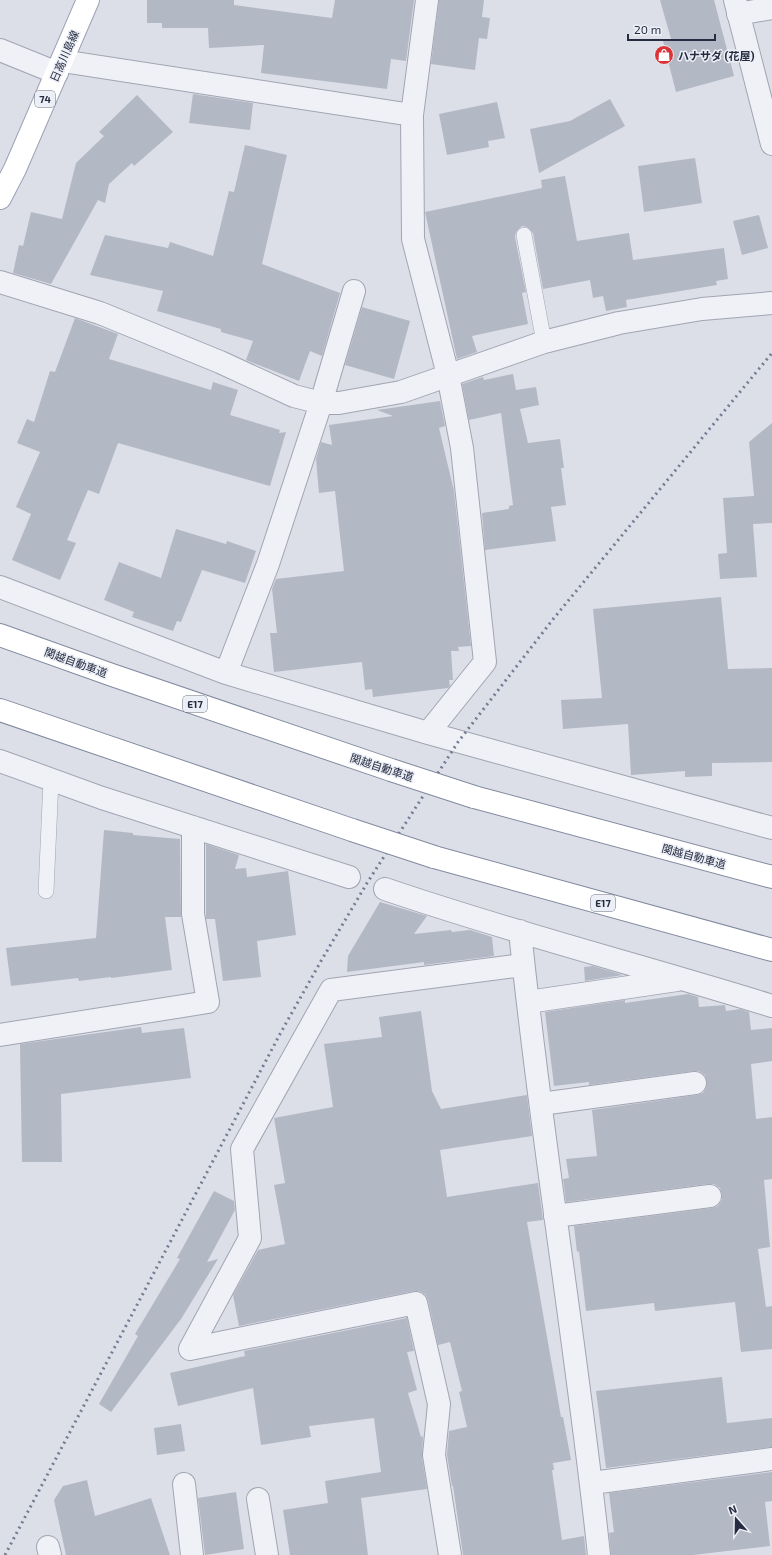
<svg xmlns="http://www.w3.org/2000/svg" width="772" height="1555" font-family="'Exo 2','Noto Sans JP',sans-serif">
  <style>
    .building { fill: #b3b8c5 }
    .lines { fill: none; stroke-linecap: round; stroke-linejoin: round }
    .service-casing { stroke: #a1a5b2; stroke-width: 16 }
    .minor-casing { stroke: #a1a5b2; stroke-width: 24 }
    .tertiary-casing { stroke: #a1a5b2; stroke-width: 24 }
    .primary-casing { stroke: #9ba2b5; stroke-width: 24 }
    .motorway-casing { stroke: #828aa0; stroke-width: 24 }
    .service { stroke: #eff1f6; stroke-width: 15 }
    .minor { stroke: #eff1f6; stroke-width: 22 }
    .tertiary { stroke: #eff1f6; stroke-width: 22 }
    .primary { stroke: #fff; stroke-width: 22 }
    .motorway { stroke: #fff; stroke-width: 22 }
    .rail { stroke: #747c93; stroke-width: 3; stroke-dasharray: 2 4; stroke-linecap: butt }
    .motorway-bridge-casing { stroke: #828aa0; stroke-width: 24; stroke-linecap: butt }
    .motorway-bridge { stroke: #fff; stroke-width: 22 }
    .labels { text-anchor: middle; dominant-baseline: central; stroke-width: 3; stroke-linejoin: round; paint-order: stroke }
    .shield { fill: #eceff6; stroke: #616677; stroke-width: 1 }
    .shield-label { font-size: 10px; font-weight: bold; fill: #252b40 }
    .poi-label { font-size: 11px; font-weight: bold; fill: #252b40; stroke: #eceff6; text-anchor: start }
    .street-label { font-size: 11px; fill: #252b40; stroke: #eceff6 }
  </style>
  <rect width="100%" height="100%" fill="#dcdfe8"/>
  <!-- building -->
  <path class="building" d="M 147,0 L 234,0 L 234,5 L 332,18 L 335,0 L 414,0 L 406,61 L 391,59 L 387,89 L 261,73 L 264,45 L 209,48 L 208,28 L 162,28 L 162,23 L 147,23 Z
    M 439,0 L 484,0 L 482,17 L 490,18 L 487,39 L 479,38 L 475,70 L 431,64 Z
    M 660,0 L 714,0 L 734,76 L 676,92 L 663,41 L 671,39 Z
    M 193,94 L 253,103 L 250,130 L 189,123 Z
    M 137,95 L 173,132 L 134,166 L 132,163 L 109,184 L 105,203 L 98,200 L 51,284 L 13,273 L 19,245 L 23,246 L 31,212 L 62,219 L 76,163 L 104,136 L 99,132 Z
    M 610,99 L 625,126 L 539,173 L 530,129 L 570,121 Z
    M 497,102 L 505,138 L 488,141 L 489,147 L 447,155 L 439,114 Z
    M 245,145 L 287,155 L 262,264 L 340,293 L 322,356 L 310,351 L 299,381 L 246,360 L 253,341 L 221,332 L 221,329 L 157,311 L 163,291 L 90,275 L 105,235 L 168,248 L 170,242 L 213,256 L 229,191 L 234,192 Z
    M 695,158 L 702,203 L 644,212 L 638,166 Z
    M 565,176 L 577,241 L 629,233 L 633,260 L 724,248 L 728,279 L 716,281 L 717,285 L 626,300 L 627,307 L 606,311 L 603,296 L 593,298 L 590,280 L 543,289 L 533,233 L 527,227 L 522,226 L 516,232 L 515,237 L 526,292 L 522,293 L 528,324 L 472,336 L 477,352 L 457,359 L 425,212 L 542,188 L 541,180 Z
    M 759,215 L 768,248 L 742,255 L 733,221 Z
    M 362,307 L 410,321 L 394,379 L 345,365 Z
    M 75,318 L 118,334 L 109,359 L 211,390 L 213,382 L 238,390 L 230,415 L 280,430 L 279,433 L 286,432 L 270,486 L 118,443 L 99,494 L 88,490 L 67,540 L 76,543 L 60,580 L 12,560 L 31,514 L 16,507 L 40,452 L 17,443 L 27,419 L 34,422 L 50,371 L 55,372 Z
    M 513,374 L 516,390 L 536,387 L 539,405 L 520,409 L 528,443 L 560,439 L 564,468 L 561,468 L 566,505 L 551,507 L 556,541 L 485,550 L 482,513 L 509,509 L 509,506 L 513,505 L 501,413 L 469,420 L 462,384 L 483,377 L 484,380 Z
    M 440,401 L 445,426 L 439,428 L 454,491 L 471,646 L 458,647 L 459,651 L 451,651 L 453,680 L 449,680 L 450,686 L 448,688 L 373,697 L 372,689 L 365,690 L 362,662 L 274,672 L 270,633 L 277,633 L 272,589 L 276,579 L 344,571 L 335,491 L 319,493 L 316,459 L 321,442 L 332,445 L 329,425 L 393,416 L 377,410 Z
    M 772,423 L 772,523 L 753,524 L 757,577 L 720,579 L 718,554 L 727,553 L 723,498 L 754,496 L 749,442 Z
    M 176,529 L 226,544 L 227,541 L 256,551 L 245,583 L 202,570 L 181,622 L 177,621 L 173,631 L 132,617 L 134,612 L 104,600 L 119,562 L 161,578 Z
    M 721,597 L 728,669 L 772,668 L 772,762 L 712,763 L 712,776 L 685,777 L 685,771 L 631,775 L 628,724 L 563,729 L 561,700 L 602,698 L 593,609 Z
    M 104,830 L 133,833 L 133,835 L 180,839 L 181,917 L 165,917 L 172,970 L 111,978 L 111,977 L 79,981 L 78,978 L 11,986 L 6,948 L 96,938 Z
    M 206,844 L 239,855 L 235,869 L 246,868 L 247,877 L 288,871 L 296,935 L 257,941 L 261,977 L 223,981 L 215,919 L 206,919 Z
    M 380,902 L 427,916 L 414,934 L 451,930 L 452,932 L 470,930 L 486,935 L 492,937 L 494,956 L 424,965 L 424,962 L 347,972 L 348,956 Z
    M 593,966 L 623,975 L 585,981 L 584,967 Z
    M 688,994 L 698,997 L 699,1007 L 725,1005 L 726,1011 L 740,1009 L 749,1012 L 751,1030 L 772,1028 L 772,1061 L 751,1064 L 756,1119 L 772,1117 L 772,1179 L 764,1180 L 770,1247 L 758,1249 L 766,1307 L 772,1306 L 772,1349 L 741,1352 L 735,1302 L 655,1311 L 654,1303 L 586,1311 L 579,1251 L 577,1252 L 574,1226 L 712,1208 L 718,1206 L 722,1200 L 722,1195 L 720,1188 L 714,1184 L 708,1184 L 566,1202 L 563,1179 L 569,1178 L 566,1159 L 597,1156 L 592,1110 L 697,1095 L 703,1093 L 706,1088 L 707,1082 L 705,1075 L 699,1071 L 693,1071 L 589,1085 L 589,1082 L 554,1086 L 545,1012 L 625,1000 L 625,1003 Z
    M 421,1011 L 432,1091 L 441,1109 L 527,1095 L 532,1136 L 440,1150 L 447,1197 L 538,1183 L 543,1220 L 527,1222 L 561,1417 L 563,1417 L 571,1460 L 553,1463 L 554,1470 L 552,1470 L 562,1540 L 584,1536 L 586,1555 L 463,1555 L 453,1486 L 452,1486 L 447,1455 L 449,1431 L 467,1427 L 459,1392 L 462,1391 L 450,1342 L 438,1345 L 428,1300 L 425,1294 L 419,1291 L 414,1291 L 239,1326 L 233,1295 L 258,1250 L 285,1244 L 274,1185 L 285,1183 L 274,1118 L 333,1107 L 324,1044 L 382,1037 L 379,1017 Z
    M 141,1027 L 142,1033 L 184,1028 L 191,1078 L 61,1094 L 62,1162 L 22,1162 L 20,1044 Z
    M 214,1191 L 234,1201 L 235,1210 L 207,1262 L 218,1259 L 181,1319 L 111,1412 L 99,1404 L 138,1336 L 135,1334 L 180,1259 L 177,1258 Z
    M 407,1318 L 414,1351 L 407,1352 L 417,1390 L 408,1393 L 421,1437 L 423,1436 L 422,1457 L 427,1489 L 361,1498 L 368,1555 L 290,1555 L 283,1510 L 328,1503 L 325,1481 L 381,1472 L 374,1418 L 309,1426 L 311,1437 L 261,1445 L 253,1388 L 178,1406 L 170,1373 L 245,1356 L 244,1351 Z
    M 722,1377 L 727,1423 L 772,1418 L 772,1447 L 606,1468 L 596,1391 Z
    M 181,1424 L 185,1451 L 157,1455 L 154,1428 Z
    M 772,1472 L 772,1501 L 765,1502 L 770,1546 L 693,1555 L 611,1555 L 609,1533 L 614,1532 L 609,1493 Z
    M 87,1480 L 95,1516 L 151,1498 L 170,1555 L 66,1555 L 54,1500 L 63,1486 Z
    M 236,1492 L 244,1549 L 205,1555 L 198,1498 Z"/>
  <g class="lines">
    <!-- service casing -->
    <g class="service-casing">
      <path id="service" d="M 524,235 L 544,342
        M 46,891 L 51,780"/>
    </g>
    <!-- minor casing -->
    <g class="minor-casing">
      <path id="minor" d="M 738,14 L 772,8
        M 0,50 L 57,73
        M 62,61 L 412,115 L 413,239 L 448,375 L 462,448 L 485,662 L 428,733
        M 412,115 L 427,0
        M 0,282 L 100,313 L 220,362 L 294,396 L 321,403 L 339,403 L 401,392 L 544,342 L 619,323 L 702,309 L 772,303
        M 0,587 L 226,673 L 428,733 L 772,828
        M 226,673 L 268,564 L 321,403 L 354,291
        M 0,761 L 102,798 L 349,877
        M 385,889 C 513,933 644,966 772,1006
        M 520,931 C 541,1140 577,1347 599,1555
        M 528,1002 L 677,980
        M 0,1035 L 208,1002 L 193,914 L 193,827
        M 541,1104 L 695,1083
        M 555,1216 L 710,1196
        M 592,1483 L 772,1459
        M 184,1484 L 192,1555
        M 258,1499 L 267,1555
        M 48,1547 L 50,1555
        M 450,1555 L 434,1455 L 439,1404 L 416,1303 L 190,1349 L 250,1238 L 242,1149 L 331,990 L 523,965"/>
    </g>
    <!-- tertiary casing -->
    <g class="tertiary-casing">
      <path id="tertiary" d="M 735,0 L 772,144"/>
    </g>
    <!-- primary casing -->
    <g class="primary-casing">
      <path id="primary" d="M 0,198 L 15,169 L 88,0"/>
    </g>
    <!-- motorway casing -->
    <g class="motorway-casing">
      <path id="motorway" d="M 0,635 L 112,675 L 391,770
        M 0,710 L 352,830
        M 474,797 L 772,877
        M 434,857 L 772,950"/>
    </g>
    <!-- service -->
    <use href="#service" class="service"/>
    <!-- minor -->
    <use href="#minor" class="minor"/>
    <!-- tertiary -->
    <use href="#tertiary" class="tertiary"/>
    <!-- primary -->
    <use href="#primary" class="primary"/>
    <!-- motorway -->
    <use href="#motorway" class="motorway"/>
    <!-- rail -->
    <path class="rail" d="M 5,1555 L 280,1034 L 321,961 L 367,883 L 458,742 L 554,618 L 772,353"/>
    <!-- motorway-bridge casing -->
    <g class="motorway-bridge-casing">
      <path id="motorway-bridge" d="M 391,770 L 474,797
        M 352,830 L 434,857"/>
    </g>
    <!-- motorway-bridge -->
    <use href="#motorway-bridge" class="motorway-bridge"/>
  </g>
  <!-- icons -->
  <defs>
    <g id="shop-disc" transform="scale(1)"><circle r="9.5" fill="#da3439" stroke="#eceff6"/><path d="M-5-2.5h2.3a2.7 3.5 0 0 1 5.4 0H5L5.5 6h-11ZM-1.5-2.5h3a1.5 2.3 0 0 0-3 0Z" fill="#fff"/></g>
  </defs>
  <g fill-rule="evenodd">
    <use href="#shop-disc" x="664" y="55"/>
  </g>
  <g class="labels">
    <!-- shield labels -->
    <g class="shield">
      <rect x="35" y="91" width="20" height="16" rx="3"/>
      <rect x="183" y="696" width="24" height="16" rx="3"/>
      <rect x="591" y="895" width="24" height="16" rx="3"/>
    </g>
    <g class="shield-label">
      <text x="45" y="99">74</text>
      <text x="195" y="704">E17</text>
      <text x="603" y="903">E17</text>
    </g>
    <!-- poi labels -->
    <g class="poi-label">
      <text x="678" y="55">ハナサダ (花屋)</text>
    </g>
    <!-- street labels -->
    <g class="street-label">
      <text transform="translate(64 56) rotate(-66)">日高川島線</text>
      <text transform="translate(76 662) rotate(20)">関越自動車道</text>
      <text transform="translate(382 767) rotate(18)">関越自動車道</text>
      <text transform="translate(694 856) rotate(15)">関越自動車道</text>
    </g>
  </g>
  <!-- north arrow -->
  <g transform="translate(736 1519) rotate(340)" stroke="#eceff6" stroke-width="3" paint-order="stroke">
  <path d="M0-3L7 15L0 10L-7 15Z" fill="#252b40"/>
  <text y="-6" font-size="11" font-weight="bold" text-anchor="middle" fill="#252b40">N</text>
  </g>
  <!-- scale -->
  <path d="M628 34v6h87v-6" fill="none" stroke="#252b40" stroke-width="2"/>
  <text x="634" y="34" font-size="12" fill="#252b40" stroke="#eceff6" stroke-width="3" paint-order="stroke">20 m</text>
</svg>
